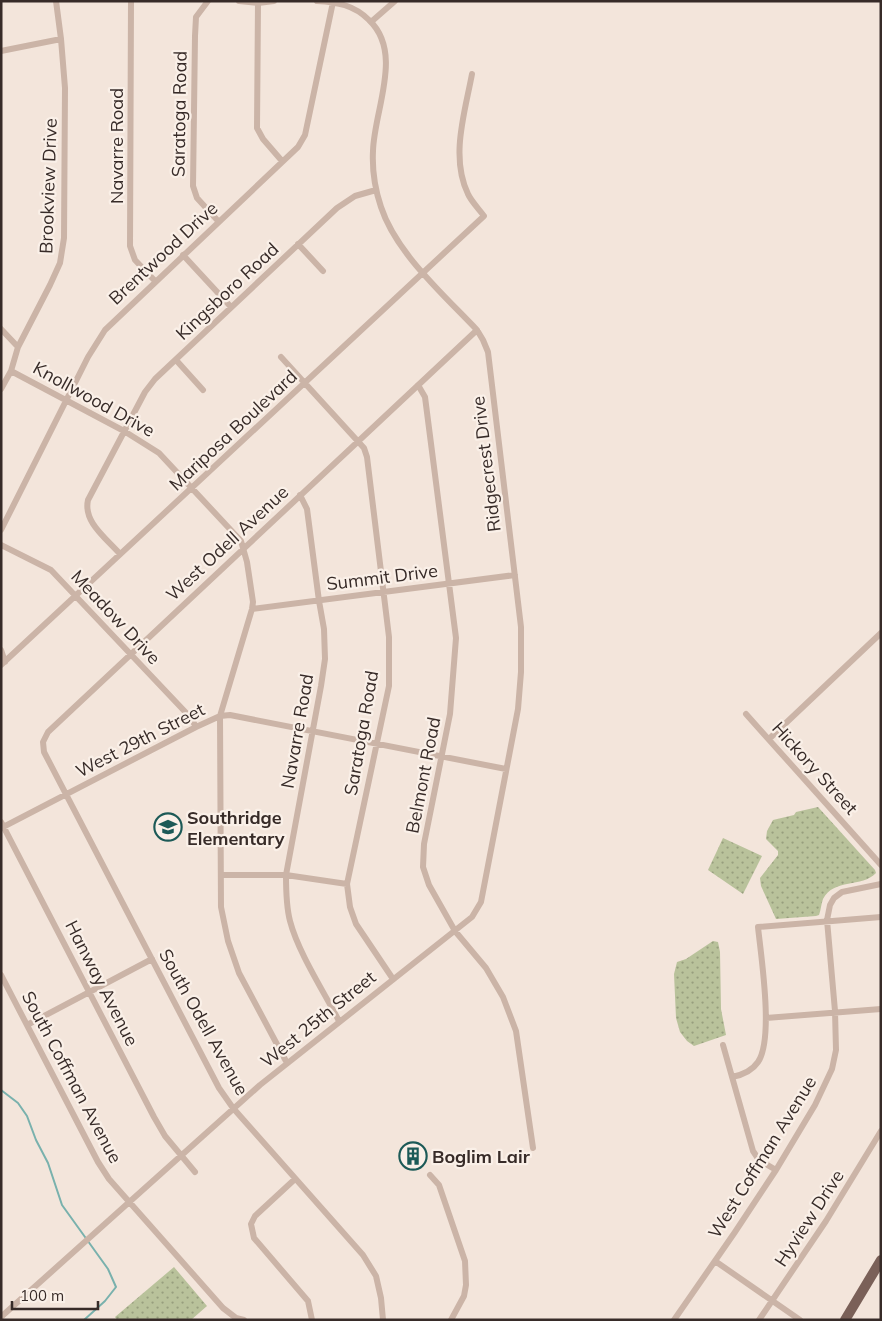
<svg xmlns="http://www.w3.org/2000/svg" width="882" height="1321" font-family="Mulish,sans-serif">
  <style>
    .grass { fill: url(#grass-dots) }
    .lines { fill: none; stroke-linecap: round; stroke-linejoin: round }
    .stream { stroke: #79b1ad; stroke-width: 2 }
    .minor { stroke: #cbb4a7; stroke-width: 6 }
    .primary { stroke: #7a6058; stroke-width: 10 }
    .labels { text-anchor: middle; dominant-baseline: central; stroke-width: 4.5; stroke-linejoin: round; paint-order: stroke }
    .street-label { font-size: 18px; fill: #372b28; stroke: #faf0e8 }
    .poi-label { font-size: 18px; font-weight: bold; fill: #372b28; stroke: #faf0e8; text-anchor: start }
  </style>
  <defs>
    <pattern id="grass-dots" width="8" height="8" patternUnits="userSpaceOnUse" patternTransform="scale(1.25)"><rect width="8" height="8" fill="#b9c29b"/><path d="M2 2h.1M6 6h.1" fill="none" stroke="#979e7e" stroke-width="1.8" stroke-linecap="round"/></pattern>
  </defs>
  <rect width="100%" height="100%" fill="#f3e5db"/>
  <!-- grass -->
  <path class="grass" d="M 818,807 L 875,870 L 876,873 C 862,888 834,878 823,899 C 821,904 821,910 819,915 L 816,916 L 776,919 L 761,886 L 760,878 L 778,855 L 778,851 L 766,839 L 767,831 L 773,820 L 794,815 L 796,812 Z
    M 723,838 L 762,856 L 743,894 L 708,870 Z
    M 713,941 L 718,942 L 720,952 L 721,1009 L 726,1035 L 694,1046 L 687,1041 L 680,1032 L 676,1018 L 674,974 L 677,962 L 686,959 Z
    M 174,1267 L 207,1306 L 191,1320 L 117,1320 L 115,1317 Z"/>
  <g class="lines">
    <!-- stream -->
    <path class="stream" d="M 1,1090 L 18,1103 L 27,1116 L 36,1140 L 48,1163 L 62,1205 L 108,1269 L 116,1287 L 105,1301 L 84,1320"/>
    <!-- minor -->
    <path class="minor" d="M 131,1 L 130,246 L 135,260 L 155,281
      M 208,1 L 196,17 L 195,36 L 193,186 L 197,198 L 219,222
      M 239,1 L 258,3 L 274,1
      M 258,3 L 257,128 L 263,139 L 282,161
      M 371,22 L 395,1
      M 1,51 L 61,39
      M 298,244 L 323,271
      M 183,255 L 231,307
      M 1,329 L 18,347
      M 281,357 L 364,448 L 367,457 L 389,637 L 389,686 L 347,884 L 350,907 L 356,924 L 393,979
      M 176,360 L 203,390
      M 11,371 L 124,431 L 159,453 L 241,541 L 247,562 L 253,602 L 252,609 L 220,716 L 221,907 L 228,941 L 239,973 L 287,1063
      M 418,385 L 425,397 L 456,638 L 450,714 L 424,844 L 423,867 L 429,885 L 455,931 L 486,968 L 503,997 L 516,1031 L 533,1148
      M 1,389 L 11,371 L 18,347 L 50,285 L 60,263 L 64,238 L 65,88 L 61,39 L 56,1
      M 300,495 L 307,509 L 319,601 L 324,629 L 325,659 L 321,686 L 286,875 C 286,890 286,906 290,921 C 298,952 324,992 339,1021
      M 1,530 L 88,357 L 105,330 L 298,147 L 305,135 L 333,2
      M 1,545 L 51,570 L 191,718 L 196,727
      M 120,554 C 106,538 83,522 88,500 L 145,392 L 155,379 L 337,208 L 355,196 L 376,190
      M 252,609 L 515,575
      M 1,650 L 5,662
      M 1,665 L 484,216 C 479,209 471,201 468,194 C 450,157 465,112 472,74
      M 746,714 L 881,865
      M 769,739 L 881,633
      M 1,822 L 154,1117 L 165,1136 L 195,1172
      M 1,828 L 196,727 L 220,716 L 230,715 L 506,769
      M 221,875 L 286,875 L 347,884
      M 1,975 L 98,1162 L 109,1179 L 223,1308 L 236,1318 L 244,1320
      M 766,1018 L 881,1009
      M 27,1025 L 152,959
      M 723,1045 L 753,1151 L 759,1160 L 776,1170
      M 732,1077 C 742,1075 752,1071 758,1062 C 774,1039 761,956 758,927 L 881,917
      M 430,1175 L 439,1185 L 465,1261 L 466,1285 L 464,1296 L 451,1320
      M 295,1179 L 255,1216 L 251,1224 L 254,1238 L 308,1301 L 312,1320
      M 715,1261 L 800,1320
      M 1,1317 L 260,1085 L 472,917 L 481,902 L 518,709 L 521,672 L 521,627 L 488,352 L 483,340 L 477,330 C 444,295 396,253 381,207 C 375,189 372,170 373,151 C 374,110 404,53 369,20 C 354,5 337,2 317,1
      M 383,1320 L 381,1298 L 376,1276 L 363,1255 L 233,1108 L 219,1088 L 44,752 L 43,742 L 48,732 L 477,330
      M 674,1320 L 735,1232 L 776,1170 L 815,1105 L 832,1069 L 836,1050 L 835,1011 L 827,920 L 830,905 L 834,898 L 842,892 L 881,884
      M 759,1320 L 826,1221 L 881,1131"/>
    <!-- primary -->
    <path class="primary" d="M 845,1320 L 881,1260"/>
  </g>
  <!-- icons -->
  <defs>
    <g id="school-ring" transform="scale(1.4375)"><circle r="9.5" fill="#faf0e8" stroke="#1c5a57" stroke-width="1.5"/><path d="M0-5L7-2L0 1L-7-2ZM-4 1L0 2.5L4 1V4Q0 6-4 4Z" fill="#1c5a57"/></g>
    <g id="building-ring" transform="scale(1.4375)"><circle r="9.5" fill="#faf0e8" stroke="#1c5a57" stroke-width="1.5"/><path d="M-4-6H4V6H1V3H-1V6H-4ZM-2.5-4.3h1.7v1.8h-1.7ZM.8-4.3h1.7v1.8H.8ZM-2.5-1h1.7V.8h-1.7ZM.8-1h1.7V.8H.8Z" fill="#1c5a57"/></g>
  </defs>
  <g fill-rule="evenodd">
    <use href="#school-ring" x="168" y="827"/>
    <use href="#building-ring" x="413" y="1156"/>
  </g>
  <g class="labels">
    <!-- street labels -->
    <g class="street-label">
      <text transform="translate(179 114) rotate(-89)">Saratoga Road</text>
      <text transform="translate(116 146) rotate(-90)">Navarre Road</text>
      <text transform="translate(48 186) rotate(-88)">Brookview Drive</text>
      <text transform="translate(163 253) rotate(-43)">Brentwood Drive</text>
      <text transform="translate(227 291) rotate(-43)">Kingsboro Road</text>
      <text transform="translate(94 399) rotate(29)">Knollwood Drive</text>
      <text transform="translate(233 430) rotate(-43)">Mariposa Boulevard</text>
      <text transform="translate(486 464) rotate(-97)">Ridgecrest Drive</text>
      <text transform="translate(227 543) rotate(-43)">West Odell Avenue</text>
      <text transform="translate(382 577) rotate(-7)">Summit Drive</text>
      <text transform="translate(116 617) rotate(47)">Meadow Drive</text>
      <text transform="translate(297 731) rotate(-80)">Navarre Road</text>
      <text transform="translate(361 733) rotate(-80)">Saratoga Road</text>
      <text transform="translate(140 740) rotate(-27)">West 29th Street</text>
      <text transform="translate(815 768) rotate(48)">Hickory Street</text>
      <text transform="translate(423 775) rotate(-79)">Belmont Road</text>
      <text transform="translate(102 983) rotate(63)">Hanway Avenue</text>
      <text transform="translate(318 1019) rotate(-39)">West 25th Street</text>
      <text transform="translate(204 1022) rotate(61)">South Odell Avenue</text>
      <text transform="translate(72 1077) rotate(62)">South Coffman Avenue</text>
      <text transform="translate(762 1157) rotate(-58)">West Coffman Avenue</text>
      <text transform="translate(809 1218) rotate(-57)">Hyview Drive</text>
    </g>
    <!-- poi labels -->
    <g class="poi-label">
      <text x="187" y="817">Southridge<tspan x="187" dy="21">Elementary</tspan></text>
      <text x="432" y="1156">Boglim Lair</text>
    </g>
  </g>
  <!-- border -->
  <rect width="882" height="1321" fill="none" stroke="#372b28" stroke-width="5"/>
  <!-- scale -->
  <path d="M12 1301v8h86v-8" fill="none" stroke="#372b28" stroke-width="2.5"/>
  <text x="20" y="1301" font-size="15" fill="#372b28" stroke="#faf0e8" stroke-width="4" paint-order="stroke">100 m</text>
</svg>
